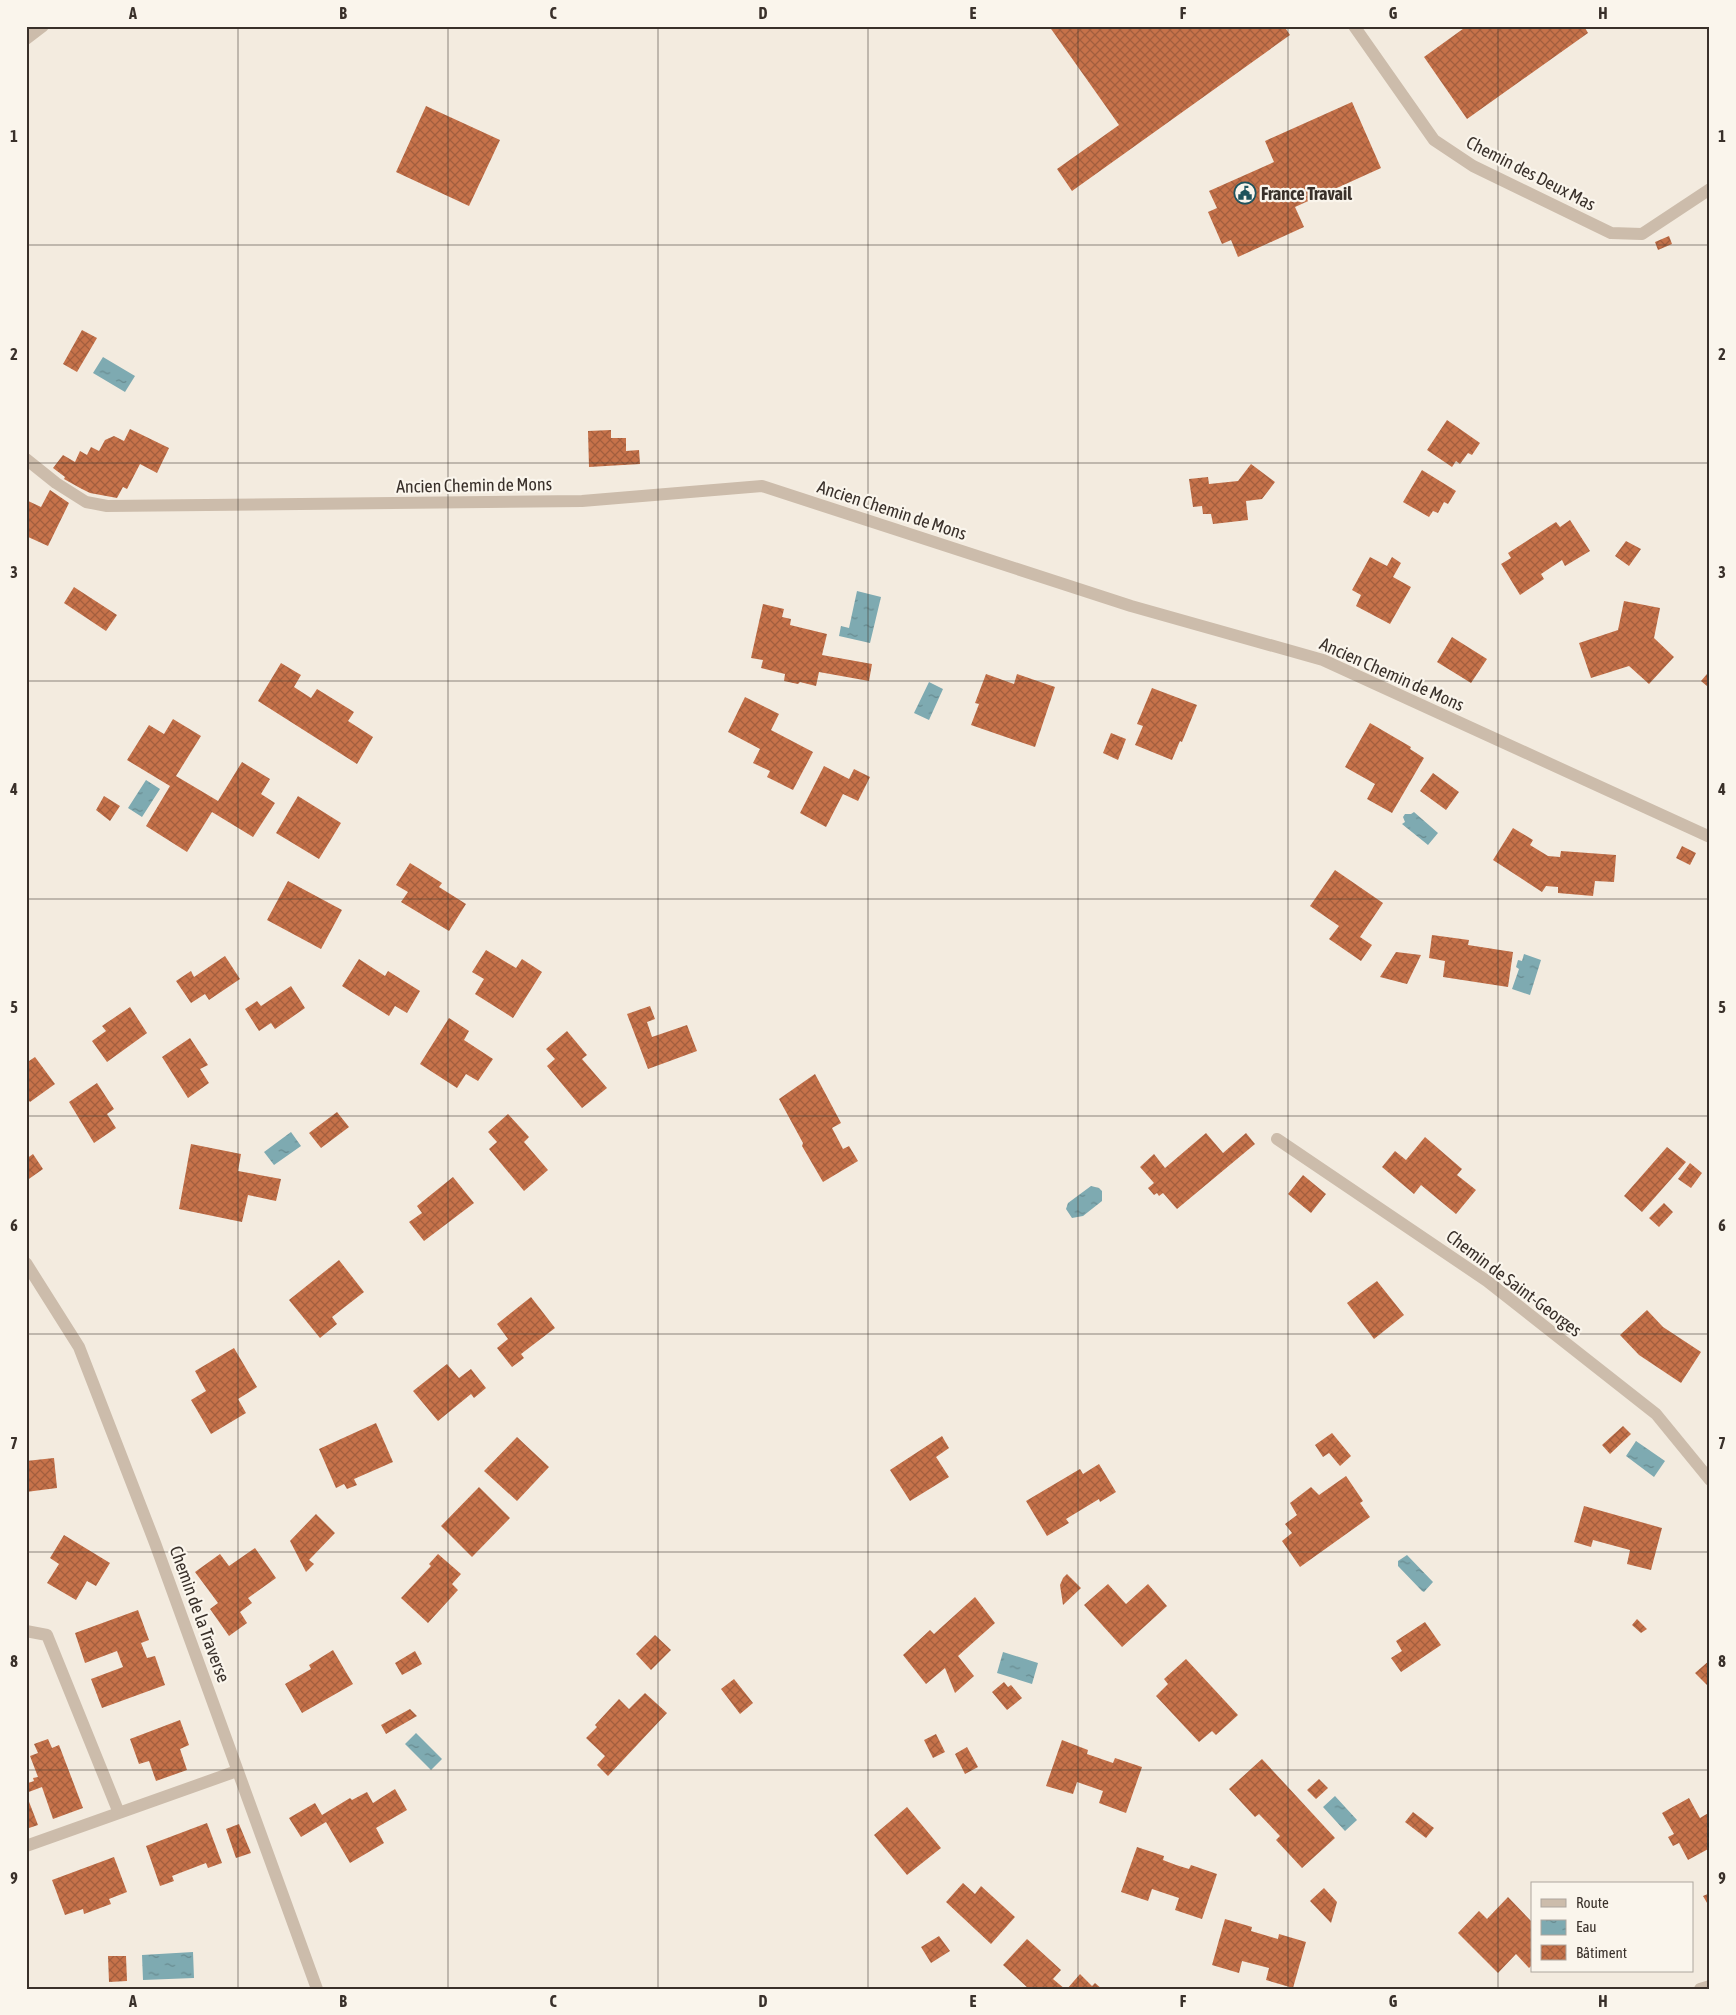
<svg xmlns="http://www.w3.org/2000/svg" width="1736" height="2015" font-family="'Asap Condensed',sans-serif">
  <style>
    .water { fill: url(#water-ripples) }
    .building { fill: url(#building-cross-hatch) }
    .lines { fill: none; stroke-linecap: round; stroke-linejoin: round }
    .minor { stroke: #ccbcab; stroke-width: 12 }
    .grid { fill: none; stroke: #39302a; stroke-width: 1; stroke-opacity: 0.55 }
    .labels { text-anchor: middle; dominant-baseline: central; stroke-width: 4.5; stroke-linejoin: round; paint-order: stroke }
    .street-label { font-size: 18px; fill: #39302a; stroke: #faf5ec }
    .poi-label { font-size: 18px; font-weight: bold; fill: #39302a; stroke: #faf5ec; text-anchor: start }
    .neatline { fill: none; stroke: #39302a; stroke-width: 2 }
    .grid-label { font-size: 16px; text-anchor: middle; font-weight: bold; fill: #39302a }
  </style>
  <defs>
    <pattern id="water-ripples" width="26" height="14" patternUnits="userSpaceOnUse" patternTransform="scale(1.25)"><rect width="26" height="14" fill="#7eaab1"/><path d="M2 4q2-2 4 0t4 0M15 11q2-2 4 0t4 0" fill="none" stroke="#688b90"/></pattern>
    <pattern id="building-cross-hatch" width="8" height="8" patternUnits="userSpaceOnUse" patternTransform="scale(1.25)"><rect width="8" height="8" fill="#c6724a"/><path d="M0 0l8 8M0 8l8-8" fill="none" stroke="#a25e3e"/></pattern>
  </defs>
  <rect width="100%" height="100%" fill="#f3ebdf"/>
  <!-- water -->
  <path class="water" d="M 103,357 L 135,376 L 125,392 L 93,373 Z
    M 857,591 L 881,597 L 870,643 L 839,636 L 841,626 L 849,628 Z
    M 929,682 L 943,689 L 929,720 L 914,713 Z
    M 146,780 L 160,789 L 142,817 L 128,808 Z
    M 1414,812 L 1438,833 L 1428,845 L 1402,824 L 1405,822 L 1403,817 L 1405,814 L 1411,814 Z
    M 1524,954 L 1541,960 L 1530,995 L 1512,989 L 1519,969 L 1516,967 L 1518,960 L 1522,961 Z
    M 291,1132 L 301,1146 L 274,1165 L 264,1152 Z
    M 1091,1186 L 1099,1188 L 1102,1191 L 1102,1201 L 1083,1216 L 1072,1218 L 1066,1209 L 1068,1203 Z
    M 1636,1441 L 1665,1461 L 1654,1477 L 1626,1456 Z
    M 1407,1555 L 1433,1582 L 1424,1592 L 1422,1591 L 1398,1566 L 1398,1561 Z
    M 1003,1652 L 1038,1663 L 1032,1684 L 997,1673 Z
    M 416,1733 L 442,1759 L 431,1770 L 405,1744 Z
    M 1335,1796 L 1357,1820 L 1345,1831 L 1323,1807 Z
    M 193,1952 L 194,1978 L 143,1980 L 142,1955 Z"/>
  <!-- building -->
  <path class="building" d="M 1049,26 L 1284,26 L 1290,35 L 1072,191 L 1057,169 L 1119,125 Z
    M 1467,26 L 1584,26 L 1588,33 L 1467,119 L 1424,57 Z
    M 1352,102 L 1381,168 L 1295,207 L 1304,227 L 1238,257 L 1231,240 L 1222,244 L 1208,212 L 1217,208 L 1209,191 L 1274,162 L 1265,141 Z
    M 426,106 L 500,140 L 469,206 L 396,172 Z
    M 1669,236 L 1672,244 L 1658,250 L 1655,242 Z
    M 82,330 L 97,338 L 77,372 L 63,364 Z
    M 1447,420 L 1480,443 L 1472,455 L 1468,453 L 1460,464 L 1456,461 L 1452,467 L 1427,450 Z
    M 130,429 L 169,448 L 157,473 L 140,464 L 127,489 L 123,487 L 117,498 L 90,493 L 80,488 L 64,479 L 65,477 L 53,468 L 63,455 L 75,462 L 80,451 L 87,455 L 91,447 L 99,451 L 105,440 L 114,436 L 124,441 Z
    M 611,430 L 611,438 L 626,438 L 626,451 L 639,450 L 640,464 L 589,467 L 588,431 Z
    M 1251,464 L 1275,482 L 1262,499 L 1246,501 L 1248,520 L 1213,524 L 1211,514 L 1203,514 L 1202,506 L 1193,507 L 1189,479 L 1208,477 L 1209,484 L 1238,481 Z
    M 1422,470 L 1456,491 L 1448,504 L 1444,502 L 1438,513 L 1433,511 L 1429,517 L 1403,502 Z
    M 50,490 L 69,503 L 48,546 L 26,536 L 26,500 L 41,507 Z
    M 1570,520 L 1590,551 L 1565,566 L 1562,560 L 1541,574 L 1544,579 L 1520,595 L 1501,564 L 1511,558 L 1508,553 L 1556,522 L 1560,527 Z
    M 1626,541 L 1641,549 L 1629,566 L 1615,556 Z
    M 1370,557 L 1387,566 L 1392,557 L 1401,563 L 1393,577 L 1411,587 L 1390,624 L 1356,606 L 1361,595 L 1352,590 Z
    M 74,587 L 117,615 L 106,631 L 64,603 Z
    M 1624,601 L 1660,608 L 1654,638 L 1674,657 L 1649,684 L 1629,666 L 1591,678 L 1579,643 L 1618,630 Z
    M 763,604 L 784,609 L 782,617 L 791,619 L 790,625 L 827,634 L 822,655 L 872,664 L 869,681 L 819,672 L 816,686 L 800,682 L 798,684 L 784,681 L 785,674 L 761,668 L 763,660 L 751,658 Z
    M 1452,637 L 1487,659 L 1471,683 L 1437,662 Z
    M 281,663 L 301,675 L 294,687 L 311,698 L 317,689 L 354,712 L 348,721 L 373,737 L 357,764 L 258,701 Z
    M 986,674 L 1014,684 L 1017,674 L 1055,687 L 1035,747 L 971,725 L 979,704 L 975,703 Z
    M 1707,674 L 1710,676 L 1710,682 L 1707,686 L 1701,681 Z
    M 1152,688 L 1197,705 L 1182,742 L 1180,741 L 1172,760 L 1135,745 L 1143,726 L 1137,724 Z
    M 745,697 L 779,714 L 771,730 L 813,752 L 793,790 L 767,777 L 770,771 L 753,763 L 760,749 L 728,732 Z
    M 173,719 L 201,736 L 176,776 L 218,801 L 242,762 L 270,779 L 261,794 L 275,803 L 253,837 L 212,812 L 187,852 L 146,826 L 170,786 L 127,760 L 149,725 L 164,734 Z
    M 1370,723 L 1411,747 L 1410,749 L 1424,758 L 1392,813 L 1367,799 L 1375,784 L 1345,767 Z
    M 1111,733 L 1126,739 L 1118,760 L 1103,753 Z
    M 824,766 L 849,779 L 854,769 L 870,777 L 858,801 L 843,794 L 826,827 L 800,813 Z
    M 1433,773 L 1459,792 L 1446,810 L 1420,791 Z
    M 104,796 L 120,806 L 110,821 L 96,810 Z
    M 298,796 L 341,823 L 319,859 L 276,833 Z
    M 1513,828 L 1533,840 L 1530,845 L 1548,856 L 1560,857 L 1561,851 L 1616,855 L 1614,882 L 1595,881 L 1593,896 L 1558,893 L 1558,887 L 1546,886 L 1542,892 L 1493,860 Z
    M 1682,846 L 1696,853 L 1690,865 L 1676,858 Z
    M 410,863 L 442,883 L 439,887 L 466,904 L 449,931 L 401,902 L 408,892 L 396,885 Z
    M 1335,870 L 1383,903 L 1360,937 L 1372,945 L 1361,961 L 1329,939 L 1339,926 L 1310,906 Z
    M 288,881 L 342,910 L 321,949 L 267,920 Z
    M 1432,935 L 1469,940 L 1468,945 L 1513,952 L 1508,987 L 1443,977 L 1445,961 L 1429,958 Z
    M 486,950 L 516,968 L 522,959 L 542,972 L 513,1018 L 475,994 L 484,979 L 472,972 Z
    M 1396,952 L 1421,955 L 1407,984 L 1380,977 Z
    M 225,956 L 240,979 L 209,1000 L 205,994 L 191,1003 L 176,981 L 191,971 L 194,977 Z
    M 359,959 L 385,976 L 388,971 L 420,991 L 407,1013 L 395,1006 L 389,1016 L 342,986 Z
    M 291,986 L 305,1008 L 275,1029 L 271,1023 L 259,1031 L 245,1009 L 257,1001 L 261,1006 Z
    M 650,1006 L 655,1019 L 647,1022 L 652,1037 L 687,1025 L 697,1051 L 648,1069 L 627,1014 Z
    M 130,1007 L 147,1033 L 107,1062 L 92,1041 L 106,1031 L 102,1026 Z
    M 449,1018 L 469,1031 L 464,1040 L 493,1059 L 478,1081 L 466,1074 L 457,1088 L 420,1064 Z
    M 567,1031 L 587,1055 L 582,1059 L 607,1088 L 582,1108 L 547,1066 L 555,1059 L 546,1049 Z
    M 190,1038 L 208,1065 L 200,1069 L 209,1083 L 188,1098 L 162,1057 Z
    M 35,1057 L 55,1084 L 30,1102 L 26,1097 L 26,1063 Z
    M 815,1074 L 841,1123 L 832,1128 L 843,1149 L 849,1146 L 858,1161 L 823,1182 L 802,1146 L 803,1143 L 779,1099 Z
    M 97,1083 L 114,1109 L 107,1114 L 116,1128 L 94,1143 L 69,1102 Z
    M 337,1112 L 349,1127 L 321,1148 L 309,1133 Z
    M 508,1114 L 529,1137 L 524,1142 L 548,1170 L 524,1191 L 489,1149 L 497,1142 L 488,1132 Z
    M 1206,1133 L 1223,1153 L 1246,1133 L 1255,1144 L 1177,1209 L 1163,1193 L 1159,1196 L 1157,1193 L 1154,1195 L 1148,1188 L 1154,1183 L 1140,1167 L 1154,1154 L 1165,1168 Z
    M 1425,1137 L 1462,1169 L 1457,1175 L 1476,1190 L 1456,1214 L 1421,1185 L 1414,1194 L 1382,1167 L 1395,1151 L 1406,1160 Z
    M 191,1144 L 241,1154 L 238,1171 L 281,1179 L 276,1201 L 248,1195 L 242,1222 L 179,1209 Z
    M 1667,1147 L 1686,1162 L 1642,1212 L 1624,1196 Z
    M 33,1154 L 43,1169 L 26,1181 L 26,1159 Z
    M 1690,1163 L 1702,1173 L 1691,1188 L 1678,1179 Z
    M 1303,1175 L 1326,1194 L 1311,1213 L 1288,1194 Z
    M 453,1177 L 474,1203 L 424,1241 L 409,1222 L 422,1213 L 417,1206 Z
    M 1664,1203 L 1673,1212 L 1659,1227 L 1649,1218 Z
    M 339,1260 L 364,1292 L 332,1317 L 337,1324 L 320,1338 L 289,1300 Z
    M 1377,1281 L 1404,1315 L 1374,1339 L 1347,1303 Z
    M 531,1297 L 555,1328 L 521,1354 L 524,1358 L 512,1367 L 497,1348 L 508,1339 L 497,1324 Z
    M 1647,1310 L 1663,1327 L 1701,1352 L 1681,1383 L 1639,1355 L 1620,1335 Z
    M 234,1348 L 257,1387 L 238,1399 L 246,1413 L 211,1434 L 191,1400 L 206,1391 L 195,1371 Z
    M 447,1364 L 459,1378 L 471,1369 L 486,1388 L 474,1398 L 471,1394 L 438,1421 L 413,1391 Z
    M 376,1423 L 393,1462 L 354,1479 L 357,1485 L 347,1489 L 344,1484 L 336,1488 L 319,1449 Z
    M 1623,1426 L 1631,1434 L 1610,1454 L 1602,1445 Z
    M 1332,1433 L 1351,1456 L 1340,1466 L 1329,1453 L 1323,1457 L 1315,1445 Z
    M 942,1436 L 949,1448 L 936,1457 L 949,1477 L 910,1501 L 890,1470 Z
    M 517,1437 L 549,1467 L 517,1501 L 484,1471 Z
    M 54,1458 L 57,1488 L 26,1492 L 26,1461 Z
    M 1099,1464 L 1116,1492 L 1100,1502 L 1099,1499 L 1066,1519 L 1069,1523 L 1047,1536 L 1026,1501 L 1080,1469 L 1083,1474 Z
    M 1346,1476 L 1363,1501 L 1360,1503 L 1370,1517 L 1300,1567 L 1282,1541 L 1292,1533 L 1285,1524 L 1297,1515 L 1290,1503 L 1311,1487 L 1319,1495 Z
    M 479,1487 L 510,1518 L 472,1557 L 441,1526 Z
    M 1584,1506 L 1662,1528 L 1651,1570 L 1627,1564 L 1630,1550 L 1593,1540 L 1591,1547 L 1574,1542 Z
    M 316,1514 L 335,1533 L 309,1560 L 314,1564 L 306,1572 L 290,1541 Z
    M 64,1535 L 110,1563 L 96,1586 L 87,1581 L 76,1600 L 47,1583 L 59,1564 L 50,1558 Z
    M 255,1548 L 276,1578 L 248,1598 L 252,1603 L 240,1612 L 247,1623 L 229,1636 L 210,1609 L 218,1603 L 195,1572 L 220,1554 L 229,1566 Z
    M 438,1554 L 461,1574 L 452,1584 L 458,1590 L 428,1623 L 401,1598 L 431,1566 L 429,1564 Z
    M 1067,1574 L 1081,1588 L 1063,1605 L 1060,1585 L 1063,1578 Z
    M 1108,1584 L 1126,1604 L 1148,1584 L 1167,1606 L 1122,1647 L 1084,1605 Z
    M 975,1597 L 995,1623 L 958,1656 L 974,1676 L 955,1693 L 945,1668 L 926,1684 L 903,1655 L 930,1630 L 934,1634 Z
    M 138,1610 L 149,1640 L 141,1643 L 147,1658 L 155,1656 L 165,1685 L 102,1708 L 91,1679 L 123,1667 L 117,1651 L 85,1663 L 75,1633 Z
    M 1637,1619 L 1647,1629 L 1641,1633 L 1632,1625 Z
    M 1425,1622 L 1441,1645 L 1401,1672 L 1391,1658 L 1402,1651 L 1396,1641 Z
    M 655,1635 L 671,1650 L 651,1670 L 636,1654 Z
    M 333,1650 L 353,1684 L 302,1713 L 285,1684 L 311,1669 L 309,1665 Z
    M 415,1651 L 422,1664 L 402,1675 L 395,1663 Z
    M 1186,1659 L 1238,1715 L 1216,1735 L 1212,1731 L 1199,1742 L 1156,1696 L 1168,1684 L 1164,1679 Z
    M 1710,1660 L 1710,1688 L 1695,1673 Z
    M 734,1679 L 753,1703 L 740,1714 L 721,1689 Z
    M 1004,1682 L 1008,1687 L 1011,1685 L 1022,1698 L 1007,1710 L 992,1692 Z
    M 645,1693 L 667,1713 L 608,1776 L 597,1765 L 605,1756 L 586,1738 L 597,1727 L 595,1725 L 619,1699 L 629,1709 Z
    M 410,1709 L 417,1716 L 386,1734 L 381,1725 Z
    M 180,1720 L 189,1745 L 180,1749 L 187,1770 L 156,1781 L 149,1761 L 139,1764 L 130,1739 Z
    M 936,1734 L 945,1752 L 933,1758 L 924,1740 Z
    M 48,1739 L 52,1748 L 59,1745 L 83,1808 L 53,1819 L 42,1787 L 26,1793 L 26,1780 L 28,1783 L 34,1781 L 33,1778 L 38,1777 L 30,1756 L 38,1753 L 34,1744 Z
    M 1062,1740 L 1088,1750 L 1087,1754 L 1113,1763 L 1115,1758 L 1142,1767 L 1126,1813 L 1099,1803 L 1103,1791 L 1077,1782 L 1073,1794 L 1046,1786 Z
    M 967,1747 L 978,1767 L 965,1774 L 955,1754 Z
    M 1262,1759 L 1335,1838 L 1302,1868 L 1276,1840 L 1280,1836 L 1259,1814 L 1255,1817 L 1229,1789 Z
    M 1319,1779 L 1328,1788 L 1316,1799 L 1307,1790 Z
    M 395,1789 L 407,1810 L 376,1828 L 384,1843 L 350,1863 L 326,1822 L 301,1837 L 289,1818 L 315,1803 L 322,1815 L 350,1798 L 352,1800 L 367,1792 L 373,1803 Z
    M 26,1794 L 38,1825 L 26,1829 Z
    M 1689,1798 L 1700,1818 L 1710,1812 L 1710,1848 L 1688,1860 L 1679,1843 L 1673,1846 L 1668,1837 L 1674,1834 L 1662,1813 Z
    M 907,1807 L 941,1848 L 907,1875 L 874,1835 Z
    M 1413,1812 L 1434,1828 L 1426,1838 L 1405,1822 Z
    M 207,1823 L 222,1863 L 208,1868 L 206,1863 L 172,1876 L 174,1881 L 160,1886 L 146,1846 Z
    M 239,1824 L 251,1853 L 236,1858 L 226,1829 Z
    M 1137,1847 L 1164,1856 L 1163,1860 L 1176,1865 L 1189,1869 L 1191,1865 L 1217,1874 L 1202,1919 L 1175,1910 L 1179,1898 L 1152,1889 L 1148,1901 L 1121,1892 Z
    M 114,1857 L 127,1892 L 109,1899 L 111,1904 L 84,1914 L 83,1909 L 65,1915 L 52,1880 Z
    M 963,1883 L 975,1894 L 981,1886 L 1015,1917 L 991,1944 L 946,1902 Z
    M 1324,1888 L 1337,1902 L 1331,1923 L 1310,1901 Z
    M 1710,1893 L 1710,1908 L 1703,1896 Z
    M 1508,1897 L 1532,1922 L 1532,1965 L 1529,1968 L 1516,1954 L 1498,1973 L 1458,1933 L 1479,1911 L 1487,1919 Z
    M 1225,1919 L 1252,1927 L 1251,1931 L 1278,1939 L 1279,1934 L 1306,1942 L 1293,1988 L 1266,1980 L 1269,1968 L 1242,1961 L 1239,1973 L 1212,1965 Z
    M 939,1936 L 950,1951 L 931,1963 L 921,1947 Z
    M 1027,1939 L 1061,1970 L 1053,1979 L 1065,1989 L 1029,1989 L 1003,1965 Z
    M 108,1956 L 126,1956 L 127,1981 L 109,1982 Z
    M 1080,1974 L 1092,1986 L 1095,1983 L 1102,1989 L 1067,1989 Z"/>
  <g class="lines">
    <!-- minor -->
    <path class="minor" d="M 1354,26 L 1434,140 L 1473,166 L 1611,233 L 1642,234 L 1710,189
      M 26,39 L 43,26
      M 26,459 L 56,483 L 86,502 L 107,506 L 582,501 L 762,486 L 1131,606 L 1323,660 L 1710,837
      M 1277,1139 L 1487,1281 L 1656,1414 L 1710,1480
      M 26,1263 L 79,1347 L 155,1543 L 317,1989
      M 26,1631 L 47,1635 L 119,1813
      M 26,1846 L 237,1771
      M 1700,1989 L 1710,1986"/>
  </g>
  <!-- grid -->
  <path class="grid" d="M 238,26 L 238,1989M 448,26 L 448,1989M 658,26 L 658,1989M 868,26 L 868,1989M 1078,26 L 1078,1989M 1288,26 L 1288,1989M 1498,26 L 1498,1989M 26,245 L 1710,245M 26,463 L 1710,463M 26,681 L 1710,681M 26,899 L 1710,899M 26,1116 L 1710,1116M 26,1334 L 1710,1334M 26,1552 L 1710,1552M 26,1770 L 1710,1770"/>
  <!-- icons -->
  <defs>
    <g id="civic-ring" transform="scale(1.125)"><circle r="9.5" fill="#faf5ec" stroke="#1f535c" stroke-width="1.5"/><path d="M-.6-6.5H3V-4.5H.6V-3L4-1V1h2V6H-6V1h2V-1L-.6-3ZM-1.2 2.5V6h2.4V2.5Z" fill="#1f535c"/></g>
  </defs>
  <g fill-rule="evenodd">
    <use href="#civic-ring" x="1245" y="193"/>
  </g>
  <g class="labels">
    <!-- street labels -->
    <g class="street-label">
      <text transform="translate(1531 173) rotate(27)">Chemin des Deux Mas</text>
      <text transform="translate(474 485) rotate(-1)">Ancien Chemin de Mons</text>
      <text transform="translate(892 510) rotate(18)">Ancien Chemin de Mons</text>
      <text transform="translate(1392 674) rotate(24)">Ancien Chemin de Mons</text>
      <text transform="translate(1514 1283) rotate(37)">Chemin de Saint-Georges</text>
      <text transform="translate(200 1614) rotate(70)">Chemin de la Traverse</text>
    </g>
    <!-- poi labels -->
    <g class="poi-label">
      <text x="1261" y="193">France Travail</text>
    </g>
  </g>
  <!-- border -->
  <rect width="1736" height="2015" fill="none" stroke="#faf5ec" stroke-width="55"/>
  <!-- legend -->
  <rect x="1531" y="1882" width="162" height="90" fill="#faf5ec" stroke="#ada69e"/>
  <rect x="1541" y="1899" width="25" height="8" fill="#ccbcab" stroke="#ada69e"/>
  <text x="1576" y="1908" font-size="15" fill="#39302a">Route</text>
  <rect x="1541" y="1920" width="25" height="15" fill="url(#water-ripples)" stroke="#ada69e"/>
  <text x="1576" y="1932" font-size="15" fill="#39302a">Eau</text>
  <rect x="1541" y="1945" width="25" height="15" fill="url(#building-cross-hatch)" stroke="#ada69e"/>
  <text x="1576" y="1958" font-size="15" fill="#39302a">Bâtiment</text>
  <rect x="28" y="28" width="1680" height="1960" class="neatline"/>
  <g class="grid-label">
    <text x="133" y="19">A</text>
    <text x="343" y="19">B</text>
    <text x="553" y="19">C</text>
    <text x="763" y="19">D</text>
    <text x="973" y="19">E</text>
    <text x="1183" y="19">F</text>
    <text x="1393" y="19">G</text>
    <text x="1603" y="19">H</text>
    <text x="14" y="142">1</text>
    <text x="1722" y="142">1</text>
    <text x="14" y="360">2</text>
    <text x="1722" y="360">2</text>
    <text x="14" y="578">3</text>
    <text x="1722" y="578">3</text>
    <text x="14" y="795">4</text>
    <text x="1722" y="795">4</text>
    <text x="14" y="1013">5</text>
    <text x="1722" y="1013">5</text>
    <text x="14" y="1231">6</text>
    <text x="1722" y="1231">6</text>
    <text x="14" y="1449">7</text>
    <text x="1722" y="1449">7</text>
    <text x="14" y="1667">8</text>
    <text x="1722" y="1667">8</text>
    <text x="14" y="1884">9</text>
    <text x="1722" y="1884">9</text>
    <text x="133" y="2007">A</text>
    <text x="343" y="2007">B</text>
    <text x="553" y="2007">C</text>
    <text x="763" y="2007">D</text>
    <text x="973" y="2007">E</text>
    <text x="1183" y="2007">F</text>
    <text x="1393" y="2007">G</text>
    <text x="1603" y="2007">H</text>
  </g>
</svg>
